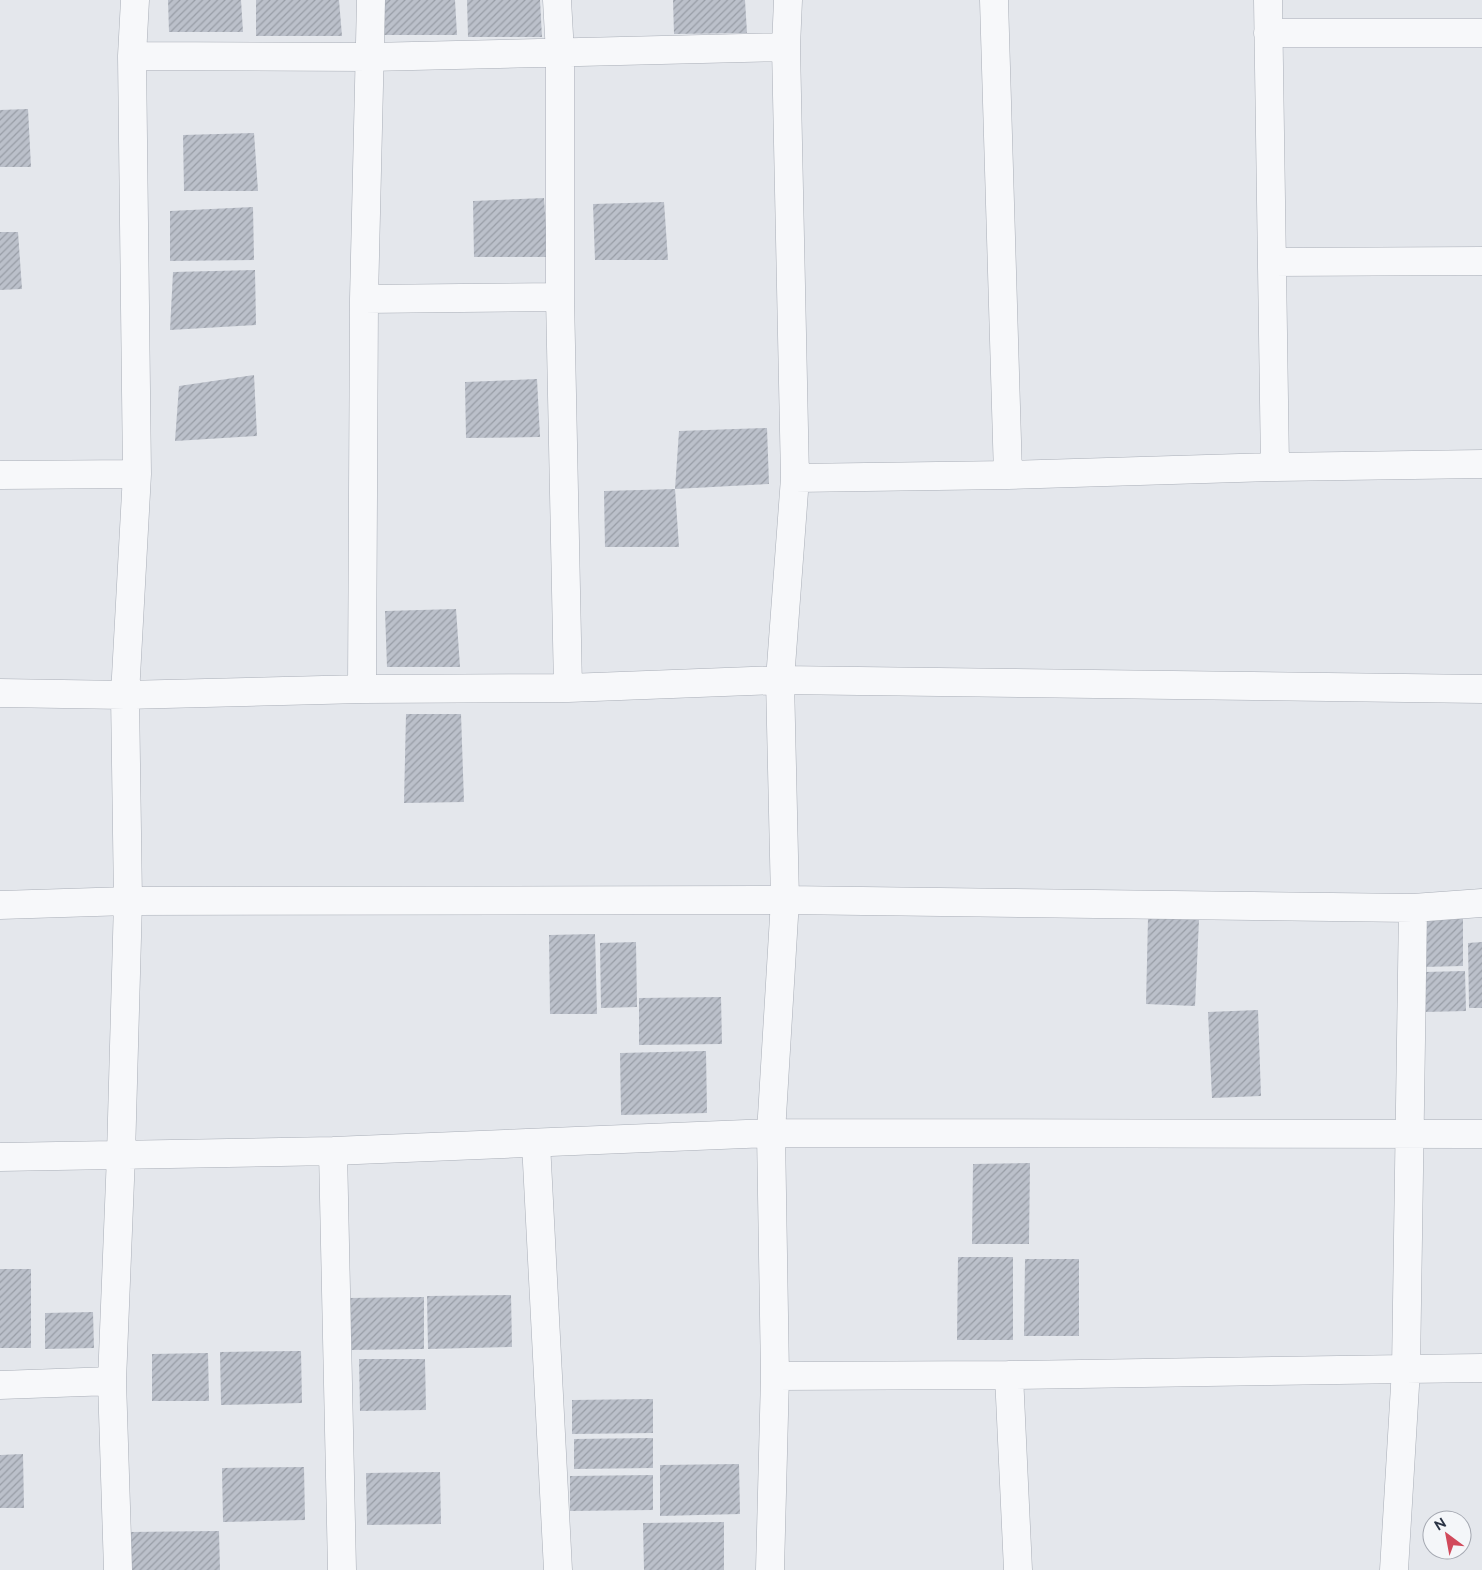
<svg xmlns="http://www.w3.org/2000/svg" width="1482" height="1570" font-family="Raleway,sans-serif">
  <style>
    .building { fill: url(#building-hatch) }
    .lines { fill: none; stroke-linecap: round; stroke-linejoin: round }
    .minor-casing { stroke: #a9aeb7; stroke-width: 29 }
    .minor { stroke: #f7f8fa; stroke-width: 28 }
  </style>
  <defs>
    <pattern id="building-hatch" width="6" height="6" patternUnits="userSpaceOnUse" patternTransform="scale(1.25)"><rect width="6" height="6" fill="#bbc0ca"/><path d="M-1 1l2-2M0 6l6-6M5 7l2-2" fill="none" stroke="#989da6"/></pattern>
  </defs>
  <rect width="100%" height="100%" fill="#e4e7ec"/>
  <!-- building -->
  <path class="building" d="M 168,0 L 241,0 L 243,32 L 169,32 Z
    M 256,0 L 339,0 L 342,36 L 256,36 Z
    M 383,0 L 455,0 L 457,35 L 383,35 Z
    M 467,0 L 540,0 L 542,37 L 468,37 Z
    M 673,0 L 745,0 L 747,33 L 674,34 Z
    M 28,109 L 31,167 L 0,167 L 0,110 Z
    M 254,133 L 258,191 L 184,191 L 183,135 Z
    M 544,198 L 548,257 L 474,257 L 473,201 Z
    M 664,202 L 668,260 L 595,260 L 593,204 Z
    M 253,207 L 254,260 L 170,261 L 170,211 Z
    M 0,232 L 18,232 L 22,289 L 0,290 Z
    M 255,270 L 256,325 L 170,330 L 173,272 Z
    M 254,375 L 257,436 L 175,441 L 179,386 Z
    M 537,379 L 540,437 L 466,438 L 465,382 Z
    M 767,428 L 769,484 L 675,489 L 679,431 Z
    M 675,489 L 679,547 L 605,547 L 604,491 Z
    M 456,609 L 460,667 L 387,667 L 385,611 Z
    M 406,714 L 461,714 L 464,802 L 404,803 Z
    M 1148,918 L 1199,920 L 1195,1006 L 1146,1004 Z
    M 1463,918 L 1463,966 L 1423,967 L 1423,919 Z
    M 595,934 L 597,1014 L 550,1014 L 549,935 Z
    M 636,942 L 637,1007 L 601,1008 L 600,943 Z
    M 1482,942 L 1482,1008 L 1469,1008 L 1468,943 Z
    M 1465,971 L 1466,1011 L 1425,1012 L 1424,972 Z
    M 721,997 L 722,1044 L 639,1045 L 639,998 Z
    M 1258,1010 L 1261,1096 L 1212,1098 L 1208,1012 Z
    M 706,1051 L 707,1113 L 621,1115 L 620,1053 Z
    M 1030,1163 L 1029,1244 L 972,1244 L 973,1164 Z
    M 958,1257 L 1013,1257 L 1013,1340 L 957,1340 Z
    M 1025,1259 L 1079,1259 L 1079,1336 L 1024,1336 Z
    M 0,1269 L 31,1269 L 31,1348 L 0,1348 Z
    M 511,1295 L 512,1347 L 428,1349 L 427,1296 Z
    M 424,1297 L 424,1349 L 349,1350 L 348,1298 Z
    M 93,1312 L 94,1348 L 45,1349 L 45,1313 Z
    M 301,1351 L 302,1403 L 221,1405 L 220,1352 Z
    M 208,1353 L 209,1401 L 152,1401 L 152,1354 Z
    M 359,1359 L 425,1359 L 426,1410 L 360,1411 Z
    M 653,1399 L 653,1433 L 572,1434 L 572,1400 Z
    M 653,1438 L 653,1468 L 574,1469 L 574,1439 Z
    M 23,1454 L 24,1508 L 0,1508 L 0,1455 Z
    M 739,1464 L 740,1514 L 660,1516 L 660,1465 Z
    M 304,1467 L 305,1520 L 223,1522 L 222,1468 Z
    M 440,1472 L 441,1524 L 367,1525 L 366,1473 Z
    M 653,1475 L 653,1510 L 570,1511 L 570,1476 Z
    M 724,1522 L 724,1570 L 644,1570 L 643,1523 Z
    M 219,1531 L 220,1570 L 131,1570 L 130,1532 Z"/>
  <g class="lines">
    <!-- minor casing -->
    <g class="minor-casing">
      <path id="minor" d="M 557,0 L 560,53 L 560,297 L 568,688
        M 994,0 L 1008,475
        M 1268,0 L 1275,467
        M 1268,33 L 1482,33
        M 132,56 L 370,57 L 786,47
        M 1272,262 L 1482,261
        M 364,299 L 560,297
        M 0,475 L 137,474
        M 795,478 L 1008,475 L 1275,467 L 1482,464
        M 362,689 L 364,299 L 371,0
        M 0,693 L 125,695 L 362,689 L 568,688 L 780,680 L 1482,689
        M 0,905 L 128,901 L 785,900 L 1413,908 L 1482,903
        M 1413,908 L 1406,1369 L 1482,1368
        M 536,1143 L 558,1570
        M 333,1151 L 342,1570
        M 0,1157 L 333,1151 L 771,1133 L 1482,1134
        M 1009,1375 L 1406,1369 L 1394,1570
        M 775,1376 L 1009,1375 L 1018,1570
        M 112,1381 L 118,1570
        M 0,1385 L 112,1381 L 121,1155 L 128,901 L 125,695 L 137,474 L 132,56 L 135,0
        M 770,1570 L 775,1376 L 771,1133 L 785,900 L 780,680 L 795,478 L 786,47 L 788,0"/>
    </g>
    <!-- minor -->
    <use href="#minor" class="minor"/>
  </g>
  <!-- north arrow -->
  <g transform="translate(1447 1535) rotate(328)"><circle r="24" fill="#f4f6f9" stroke="#a4a8b1"/>
  <path d="M0-4L9 19L0 12L-9 19Z" fill="#d1495b"/>
  <text y="-8" font-size="14" font-weight="bold" text-anchor="middle" fill="#2b3445">N</text>
  </g>
</svg>
